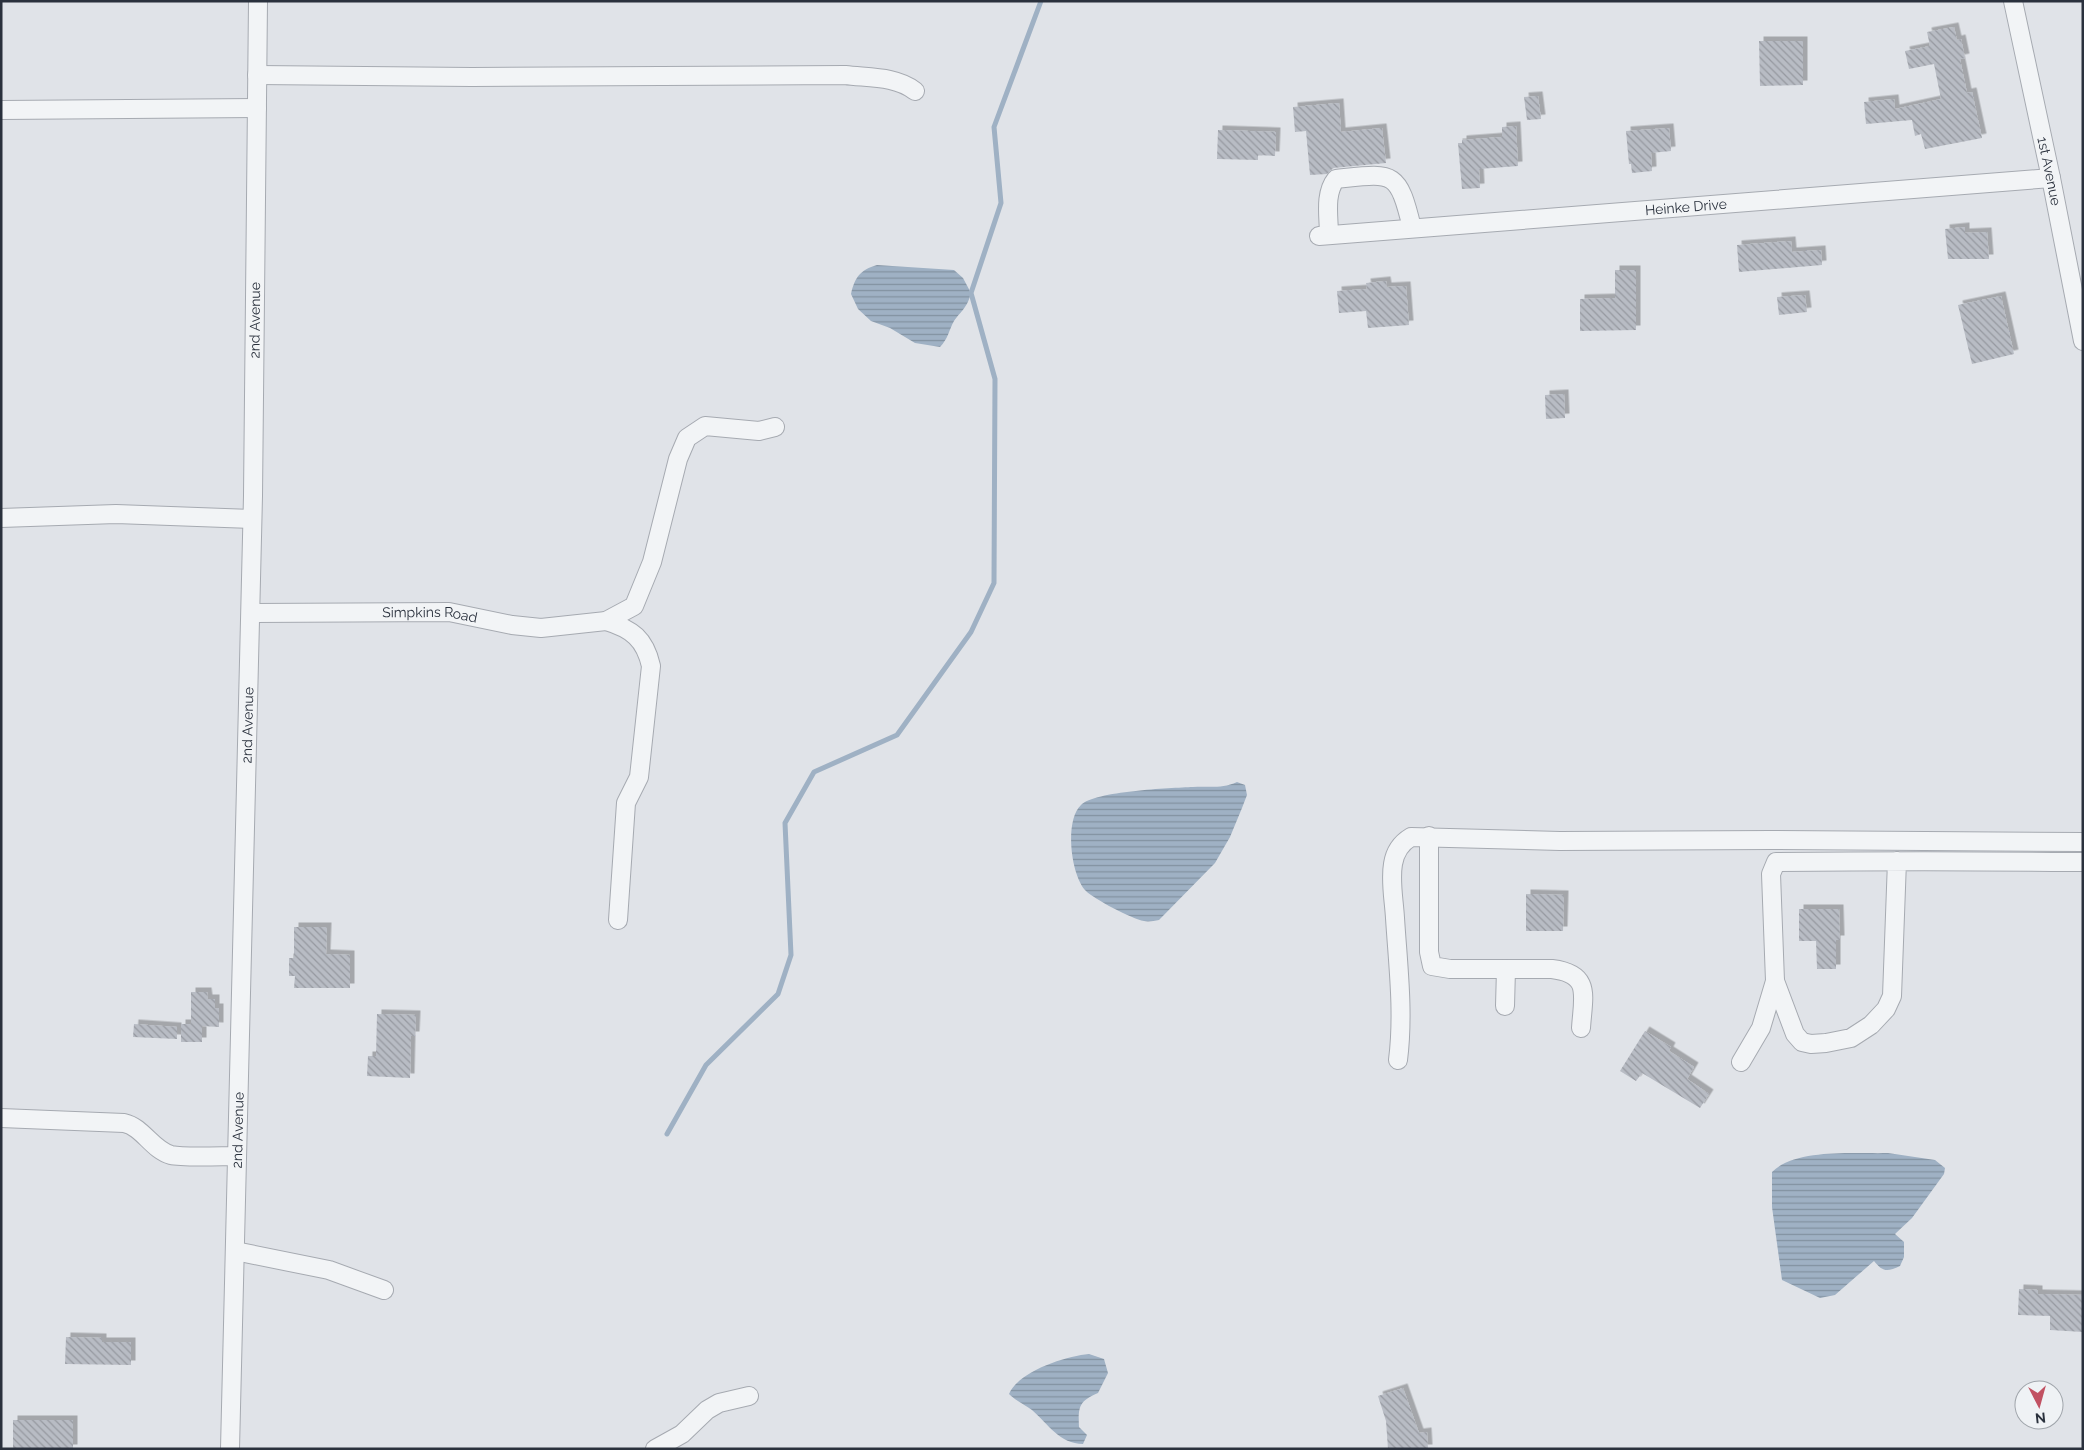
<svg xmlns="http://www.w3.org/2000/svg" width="2084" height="1450" font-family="Raleway,sans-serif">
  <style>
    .water { fill: url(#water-rules) }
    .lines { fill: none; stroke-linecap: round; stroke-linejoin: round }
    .stream { stroke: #9fb1c4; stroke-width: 5 }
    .building { fill: url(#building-back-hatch); filter: url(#shadow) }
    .minor-casing { stroke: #a6aab1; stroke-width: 20 }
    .minor { stroke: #f2f4f6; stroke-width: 18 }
    .labels { text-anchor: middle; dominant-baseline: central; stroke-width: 4; stroke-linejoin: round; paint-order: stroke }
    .street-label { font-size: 14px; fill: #2a313d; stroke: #eff2f5 }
  </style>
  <defs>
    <pattern id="water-rules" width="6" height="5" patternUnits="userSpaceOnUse" patternTransform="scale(1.25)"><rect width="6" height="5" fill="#9fb1c4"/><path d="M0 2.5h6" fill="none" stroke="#8291a0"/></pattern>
    <pattern id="building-back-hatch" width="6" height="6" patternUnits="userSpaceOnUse" patternTransform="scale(1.25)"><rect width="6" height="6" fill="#b8bcc4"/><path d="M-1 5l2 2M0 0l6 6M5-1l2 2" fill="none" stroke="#9699a0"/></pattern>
    <filter id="shadow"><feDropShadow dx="4.5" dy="-4.5" stdDeviation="0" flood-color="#0004"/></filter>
  </defs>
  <rect width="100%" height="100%" fill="#e0e3e8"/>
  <!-- water -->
  <path class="water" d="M 877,265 L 954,270 L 963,278 L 971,293 C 967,308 962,310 954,321 C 949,330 948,339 940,347 L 915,343 L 890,328 L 871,321 L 858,309 L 851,294 C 855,277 860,270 877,265 Z
    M 1237,782 L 1245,785 L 1247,795 L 1242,808 L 1230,837 L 1215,863 L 1159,920 C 1154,921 1148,922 1144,921 C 1132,919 1094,899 1086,891 C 1071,876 1064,821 1081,805 C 1095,791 1170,788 1193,787 C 1209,786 1222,789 1237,782 Z
    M 1888,1153 L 1935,1160 L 1945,1168 L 1944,1174 L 1912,1218 L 1895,1234 L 1904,1242 L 1904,1257 L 1900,1266 C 1887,1272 1883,1272 1874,1261 L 1835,1295 L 1820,1298 L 1782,1280 L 1772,1207 L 1772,1172 C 1796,1148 1855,1154 1888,1153 Z
    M 1089,1354 L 1104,1359 L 1108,1373 L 1098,1393 C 1079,1401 1078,1407 1079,1427 L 1087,1435 L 1083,1444 C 1060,1444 1048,1424 1032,1410 C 1024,1404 1016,1401 1009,1394 C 1019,1371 1066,1356 1089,1354 Z"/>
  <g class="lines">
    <!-- stream -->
    <path class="stream" d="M 667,1134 L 706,1065 L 778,994 L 791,955 L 785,823 L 814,772 L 897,735 L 971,632 L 994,583 L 995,379 L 971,293 L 1001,203 L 994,127 L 1041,1"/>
  </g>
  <!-- building -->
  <path class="building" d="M 1954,27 L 1957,40 L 1961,39 L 1965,58 L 1960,59 L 1967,93 L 1972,92 L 1982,138 L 1925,149 L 1921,134 L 1915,136 L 1912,120 L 1866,124 L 1864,102 L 1894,99 L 1895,109 L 1941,99 L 1934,64 L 1909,69 L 1905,51 L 1930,46 L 1927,32 Z
    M 1759,41 L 1803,41 L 1803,85 L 1760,86 Z
    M 1538,96 L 1541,119 L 1527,120 L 1524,97 Z
    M 1339,103 L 1341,132 L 1382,128 L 1386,163 L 1333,168 L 1327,174 L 1310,175 L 1306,131 L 1295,132 L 1293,107 Z
    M 1516,126 L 1518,166 L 1479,169 L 1480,188 L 1462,189 L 1458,143 L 1462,143 L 1462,140 L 1502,137 L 1502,127 Z
    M 1669,128 L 1671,151 L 1651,153 L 1652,171 L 1632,173 L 1631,164 L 1629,164 L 1626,131 Z
    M 1218,130 L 1276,132 L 1275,156 L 1258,155 L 1258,160 L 1217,159 Z
    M 1965,227 L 1965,233 L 1987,232 L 1989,259 L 1948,259 L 1945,229 Z
    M 1791,241 L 1792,252 L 1821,250 L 1822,265 L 1739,272 L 1737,245 Z
    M 1615,270 L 1636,270 L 1636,330 L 1580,331 L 1580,299 L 1615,298 Z
    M 1386,281 L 1387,287 L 1406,286 L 1409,325 L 1368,328 L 1366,311 L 1339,313 L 1337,291 L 1367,289 L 1366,283 Z
    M 1805,295 L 1807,312 L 1779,315 L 1777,297 Z
    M 2001,296 L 2014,354 L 1972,364 L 1958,305 Z
    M 1564,394 L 1565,418 L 1546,419 L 1545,395 Z
    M 1526,894 L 1564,895 L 1563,931 L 1526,931 Z
    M 1799,909 L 1839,909 L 1840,940 L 1836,940 L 1836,969 L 1817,969 L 1816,941 L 1799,941 Z
    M 294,927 L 327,927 L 326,954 L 350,955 L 350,988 L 294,988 L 295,976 L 289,976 L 289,958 L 294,958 Z
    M 191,992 L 207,992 L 208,999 L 215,999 L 215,1008 L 219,1008 L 219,1027 L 202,1026 L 202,1042 L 181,1042 L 181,1024 L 191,1024 Z
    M 377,1014 L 416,1015 L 415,1036 L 411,1036 L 410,1078 L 367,1076 L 368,1056 L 376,1056 Z
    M 134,1024 L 177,1027 L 177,1039 L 133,1037 Z
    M 1645,1031 L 1671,1047 L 1669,1051 L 1694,1067 L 1687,1079 L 1709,1094 L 1700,1108 L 1642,1073 L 1636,1081 L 1620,1071 Z
    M 2019,1289 L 2038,1290 L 2038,1294 L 2083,1295 L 2083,1332 L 2050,1330 L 2050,1316 L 2018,1315 Z
    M 66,1337 L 102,1338 L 102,1342 L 131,1342 L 131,1365 L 65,1364 Z
    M 1403,1388 L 1419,1433 L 1427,1432 L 1428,1449 L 1388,1449 L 1386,1421 L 1378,1396 Z
    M 13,1420 L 73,1420 L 73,1449 L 13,1449 Z"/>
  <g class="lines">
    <!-- minor casing -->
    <g class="minor-casing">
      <g id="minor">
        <path id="s1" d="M 2013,1 L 2051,178 L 2083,341"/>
        <path d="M 257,75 L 472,77 L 845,75 C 868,78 896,76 915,91"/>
        <path d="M 1,110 L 257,108"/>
        <path d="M 1329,235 C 1329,217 1324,194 1336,179 C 1393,173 1398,169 1412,228"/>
        <path id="s2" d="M 1319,236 L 2051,178"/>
        <path d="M 1,518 L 116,514 L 252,519"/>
        <path id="s3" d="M 251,613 L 449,612 L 512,625 L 541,628 L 606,621 L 634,606 L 652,562 L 678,459 L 687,438 L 705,426 L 759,431 L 775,427"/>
        <path d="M 606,621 C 632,629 645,639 651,666 L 639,777 L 626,803 L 618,920"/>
        <path d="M 1429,836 L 1429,952 L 1432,966 L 1450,969 L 1552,969 C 1592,974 1583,996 1581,1028"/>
        <path d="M 1897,861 L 1892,996 L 1886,1009 L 1871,1025 L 1851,1038 L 1826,1043 L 1811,1044 L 1802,1042 L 1795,1034 L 1775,981 L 1771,874 L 1776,862 C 1875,861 1974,861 2073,862 L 2083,862"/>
        <path d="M 1505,1006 L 1506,969"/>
        <path d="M 1398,1060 C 1404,1013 1398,965 1395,918 C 1394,900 1390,881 1393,864 C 1395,851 1401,843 1411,837 L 1560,841 L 1771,840 L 2083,842"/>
        <path d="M 1741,1062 L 1761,1028 L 1775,981"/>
        <path d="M 1,1118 L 124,1123 C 143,1127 152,1150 171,1155 C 184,1158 222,1156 237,1156"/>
        <path d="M 235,1251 L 329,1270 L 384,1290"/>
        <path id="s4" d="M 230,1449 L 253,496 L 258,1"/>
        <path d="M 655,1449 L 682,1434 L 707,1410 L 719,1403 L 749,1396"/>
      </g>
    </g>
    <!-- minor -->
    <use href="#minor" class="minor"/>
  </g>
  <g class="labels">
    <!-- street labels -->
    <g class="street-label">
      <text stroke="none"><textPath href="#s1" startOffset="174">1st Avenue</textPath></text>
      <text stroke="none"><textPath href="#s2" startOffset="368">Heinke Drive</textPath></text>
      <text stroke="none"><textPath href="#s4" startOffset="1129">2nd Avenue</textPath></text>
      <text stroke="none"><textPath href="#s3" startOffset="179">Simpkins Road</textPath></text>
      <text stroke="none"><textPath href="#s4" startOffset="724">2nd Avenue</textPath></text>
      <text stroke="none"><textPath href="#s4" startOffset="319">2nd Avenue</textPath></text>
    </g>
  </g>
  <!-- border -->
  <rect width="2084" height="1450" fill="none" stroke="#2a313d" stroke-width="5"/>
  <!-- north arrow -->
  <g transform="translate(2039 1405) rotate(174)"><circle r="24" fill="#eff2f5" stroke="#a0a5ab"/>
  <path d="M0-4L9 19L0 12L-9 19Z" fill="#c15162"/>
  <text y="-8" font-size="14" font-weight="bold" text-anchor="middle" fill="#2a313d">N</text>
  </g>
</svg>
